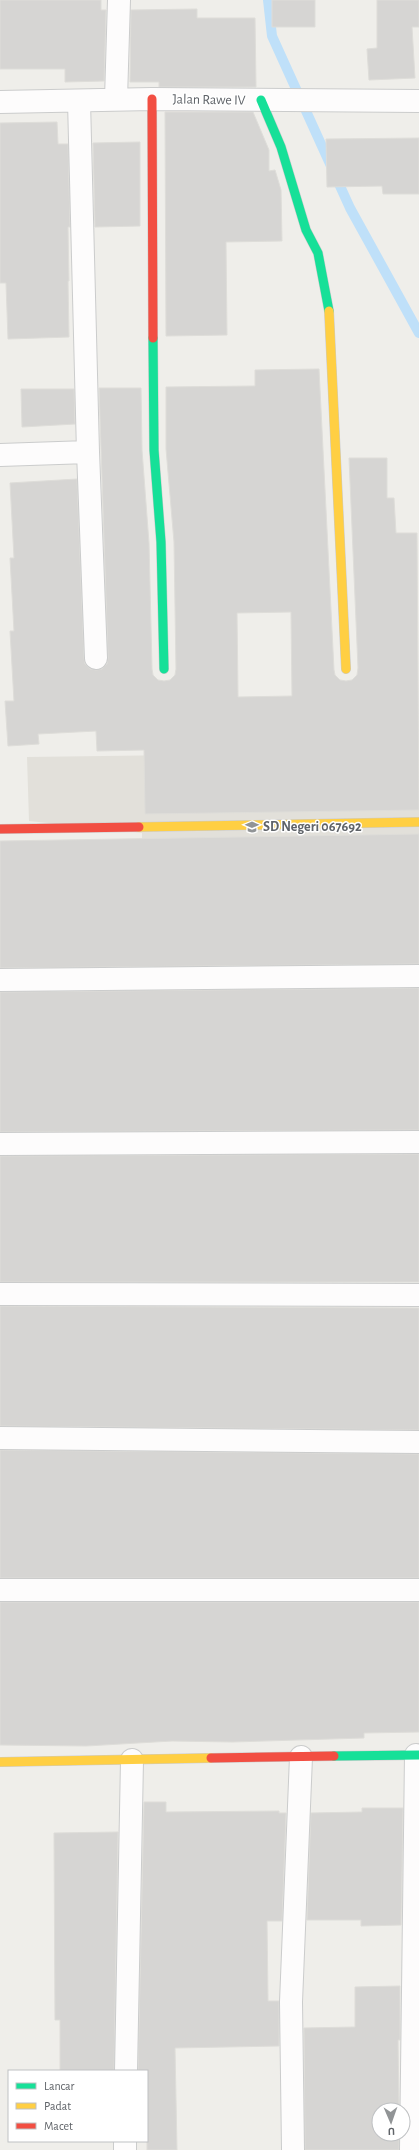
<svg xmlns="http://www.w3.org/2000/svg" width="419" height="2150" font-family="'Alegreya Sans',sans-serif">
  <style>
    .education { fill: #e2e0da }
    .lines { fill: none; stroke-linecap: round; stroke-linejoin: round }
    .stream { stroke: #bfe0f9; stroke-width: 10 }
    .building { fill: #d6d5d3; stroke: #deddd9; fill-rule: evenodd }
    .street-casing { stroke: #cbcccc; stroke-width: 24 }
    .fast-casing { stroke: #cacacb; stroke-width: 10 }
    .slow-casing { stroke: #cacacb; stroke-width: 10 }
    .jam-casing { stroke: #cacacb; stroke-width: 10 }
    .street { stroke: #fdfcfc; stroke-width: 22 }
    .fast { stroke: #16e098; stroke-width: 9 }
    .slow { stroke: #ffcf43; stroke-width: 9 }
    .jam { stroke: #f24e42; stroke-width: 9 }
    .labels { text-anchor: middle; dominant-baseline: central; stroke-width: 3; stroke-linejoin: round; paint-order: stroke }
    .street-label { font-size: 14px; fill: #5f6368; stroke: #fff }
    .poi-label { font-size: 14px; font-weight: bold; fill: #5f6368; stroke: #fff; text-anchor: start }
  </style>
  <rect width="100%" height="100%" fill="#efeeea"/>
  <!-- education -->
  <path class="education" d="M 419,752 L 419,900 L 142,899 L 142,833 L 29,821 L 27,757 Z"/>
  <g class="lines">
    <!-- stream -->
    <path class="stream" d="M 268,0 L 272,36 L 350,208 L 419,333"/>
  </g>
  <!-- building -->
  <path class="building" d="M 0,0 L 101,0 L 101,10 L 106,10 L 104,81 L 65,82 L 65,69 L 0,69 Z
    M 272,0 L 315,0 L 315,27 L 272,27 Z
    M 377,0 L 419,0 L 419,27 L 412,27 L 415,78 L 369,80 L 367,49 L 377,48 Z
    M 197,9 L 197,18 L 255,18 L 256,87 L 159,87 L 159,82 L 130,82 L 131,10 Z
    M 165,112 L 253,112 L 269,150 L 269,171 L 275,170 L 281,190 L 282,241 L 226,242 L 227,335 L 166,336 Z
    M 57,122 L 58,144 L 68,144 L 70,227 L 68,227 L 69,281 L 68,281 L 69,337 L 8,339 L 6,283 L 0,283 L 0,123 Z
    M 419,138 L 419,194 L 383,194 L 382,186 L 327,187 L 326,139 Z
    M 140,142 L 140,226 L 95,227 L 93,143 Z
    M 319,369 L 334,670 L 335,675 L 340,680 L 346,681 L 352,680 L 357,675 L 358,668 L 349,458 L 387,458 L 387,498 L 394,498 L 396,533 L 417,533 L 419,810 L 145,814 L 144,750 L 97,751 L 96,731 L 38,734 L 39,744 L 8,746 L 5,701 L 14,701 L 10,631 L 14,631 L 10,558 L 14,558 L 10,483 L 77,479 L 84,658 L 85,664 L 90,669 L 96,670 L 102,669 L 107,664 L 108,658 L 99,388 L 141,388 L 142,450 L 149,543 L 152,669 L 153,675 L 158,680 L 164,681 L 170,680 L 175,675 L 176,669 L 174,542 L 166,449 L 166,387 L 255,386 L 255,370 ZM 291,612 L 292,696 L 238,697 L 237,613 Z
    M 21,389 L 74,389 L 75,424 L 22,427 Z
    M 419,834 L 419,964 L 0,968 L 0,841 Z
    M 419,988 L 419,1130 L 0,1132 L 0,992 Z
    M 419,1154 L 419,1282 L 0,1282 L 0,1156 Z
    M 0,1306 L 419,1308 L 419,1430 L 0,1426 Z
    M 0,1450 L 419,1454 L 419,1578 L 0,1578 Z
    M 0,1602 L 419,1602 L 419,1732 L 364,1733 L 364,1738 L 233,1742 L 172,1741 L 86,1746 L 0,1745 Z
    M 144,1802 L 166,1802 L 166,1812 L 279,1811 L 279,1813 L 286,1813 L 282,1921 L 267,1921 L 268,2001 L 279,2001 L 279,2046 L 175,2048 L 177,2150 L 147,2150 L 147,2071 L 138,2071 Z
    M 362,1808 L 403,1808 L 401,1925 L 361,1926 L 361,1920 L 307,1920 L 311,1813 L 362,1812 Z
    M 118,1832 L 114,2071 L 60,2071 L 60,2020 L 55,2020 L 54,1833 Z
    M 400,1986 L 400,2040 L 398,2040 L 399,2110 L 379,2110 L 379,2134 L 399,2134 L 399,2150 L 305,2150 L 304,2028 L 355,2027 L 355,1987 Z"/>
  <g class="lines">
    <!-- street casing -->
    <g class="street-casing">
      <path id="street" d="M 116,99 L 119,0
        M 79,101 L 88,452 L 96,658
        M 0,102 L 152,99 L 419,101
        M 0,455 L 88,452
        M 0,980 L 419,976
        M 0,1144 L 419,1142
        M 0,1294 L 419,1295
        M 0,1438 L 419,1442
        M 0,1590 L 419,1590
        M 126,2071 L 132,1760
        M 125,2150 L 125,2141
        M 293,2150 L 291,2002 L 301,1757
        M 411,2150 L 416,1755"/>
    </g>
    <!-- fast casing -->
    <g class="fast-casing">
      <path id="fast" d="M 261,100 L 281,147 L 306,230 L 318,253 L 329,311
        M 153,338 L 154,450 L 161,542 L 164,669
        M 334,1756 L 419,1755"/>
    </g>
    <!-- slow casing -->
    <g class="slow-casing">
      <path id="slow" d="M 329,311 L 346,669
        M 139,827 L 419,822
        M 0,1762 L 211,1758"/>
    </g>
    <!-- jam casing -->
    <g class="jam-casing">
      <path id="jam" d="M 152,99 L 153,338
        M 0,829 L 139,827
        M 211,1758 L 334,1756"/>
    </g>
    <!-- street -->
    <use href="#street" class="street"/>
    <!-- fast -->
    <use href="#fast" class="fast"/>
    <!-- slow -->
    <use href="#slow" class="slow"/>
    <!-- jam -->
    <use href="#jam" class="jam"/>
  </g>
  <!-- icons -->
  <defs>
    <g id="school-bare" transform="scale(1.08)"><path d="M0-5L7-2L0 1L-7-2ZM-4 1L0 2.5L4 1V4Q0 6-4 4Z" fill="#919496" stroke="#fff" stroke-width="2.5" paint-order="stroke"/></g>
  </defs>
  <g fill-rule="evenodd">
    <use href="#school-bare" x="252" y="827"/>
  </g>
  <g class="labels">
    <!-- street labels -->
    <g class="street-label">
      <text transform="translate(209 100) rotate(1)">Jalan Rawe IV</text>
    </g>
    <!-- poi labels -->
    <g class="poi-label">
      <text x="263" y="827">SD Negeri 067692</text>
    </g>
  </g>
  <!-- legend -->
  <rect x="8" y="2070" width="140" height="72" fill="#ffffff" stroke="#bfc1c3"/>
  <rect x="16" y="2083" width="20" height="6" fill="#16e098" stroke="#bfc1c3"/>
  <text x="44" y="2090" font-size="12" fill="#5f6368">Lancar</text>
  <rect x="16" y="2103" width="20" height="6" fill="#ffcf43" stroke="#bfc1c3"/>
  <text x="44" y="2110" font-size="12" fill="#5f6368">Padat</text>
  <rect x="16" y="2123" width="20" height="6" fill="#f24e42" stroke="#bfc1c3"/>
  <text x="44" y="2130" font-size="12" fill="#5f6368">Macet</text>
  <!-- north arrow -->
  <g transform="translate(391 2122) rotate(178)"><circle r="19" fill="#ffffff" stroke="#bfc1c3"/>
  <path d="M0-3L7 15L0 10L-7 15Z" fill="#919496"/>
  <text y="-6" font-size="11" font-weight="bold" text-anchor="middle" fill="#5f6368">U</text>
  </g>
</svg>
